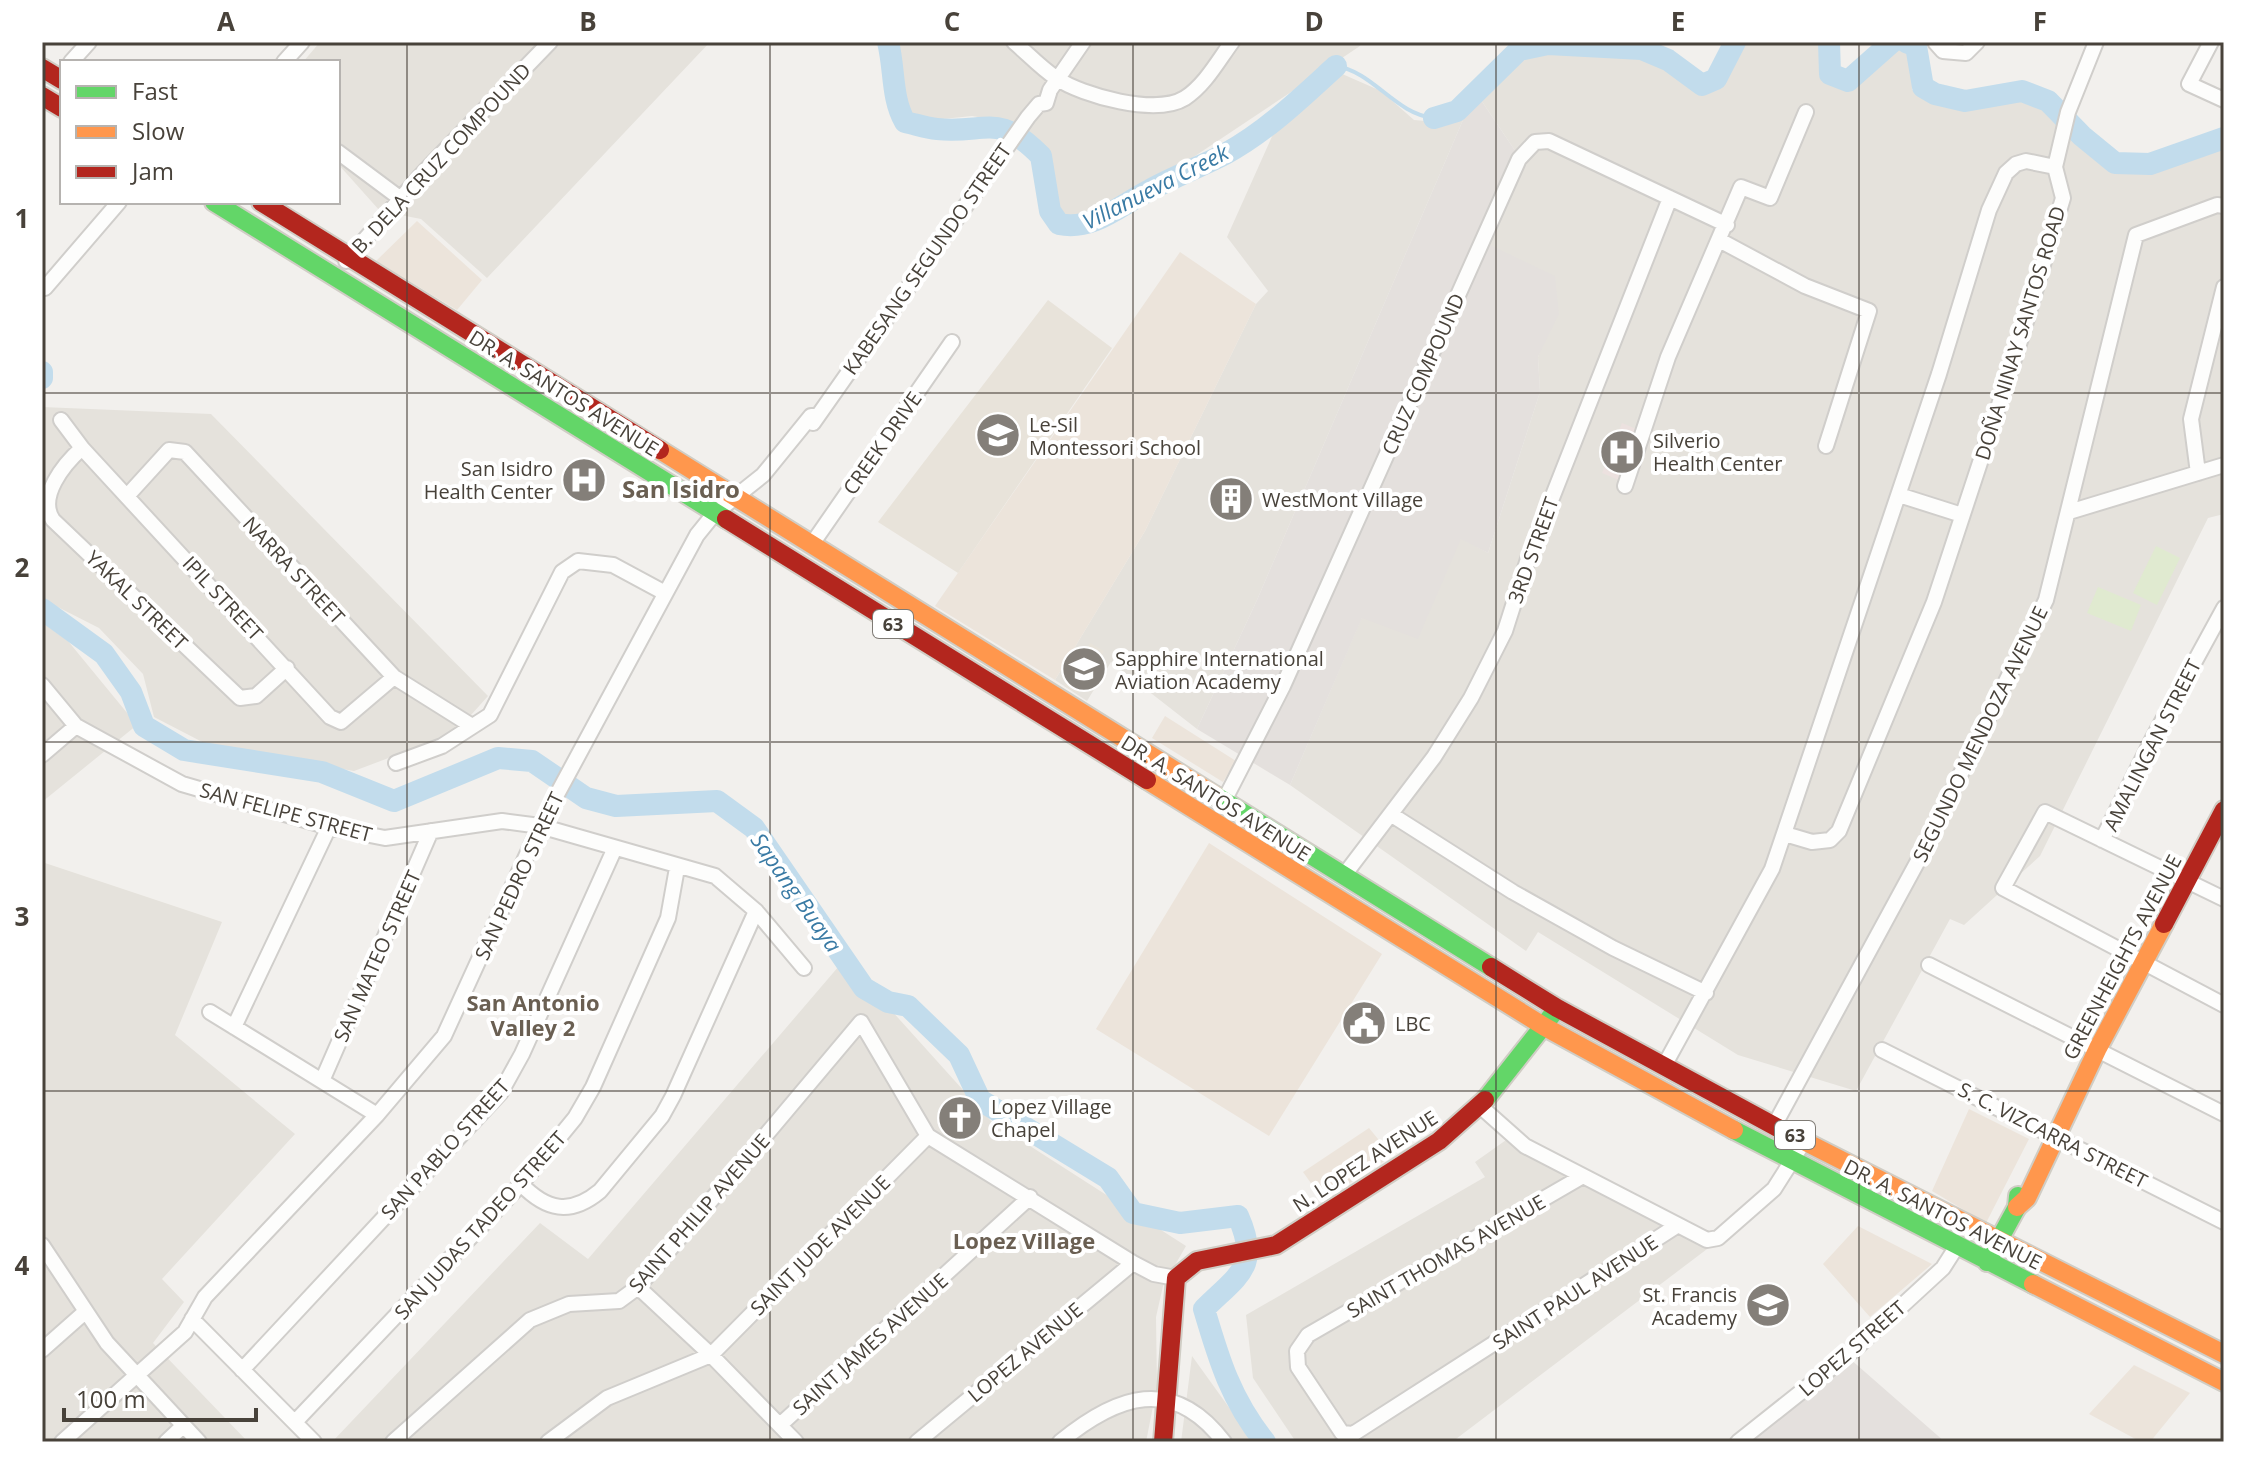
<svg xmlns="http://www.w3.org/2000/svg" width="2266" height="1484" font-family="'Open Sans',sans-serif">
  <style>
    .residential { fill: #e5e2dc }
    .commercial { fill: #ece4db }
    .industrial { fill: #e4e0dd }
    .education { fill: #e8e3da }
    .medical { fill: #ece1df }
    .green { fill: #e0ead0 }
    .lines { fill: none; stroke-linecap: round; stroke-linejoin: round }
    .stream { stroke: #c2dcec; stroke-width: 4 }
    .river { stroke: #c2dcec; stroke-width: 22 }
    .street-casing { stroke: #d0cecb; stroke-width: 18 }
    .fast-casing { stroke: #d0cdc5; stroke-width: 22 }
    .slow-casing { stroke: #d0cdc5; stroke-width: 22 }
    .jam-casing { stroke: #d0cdc5; stroke-width: 22 }
    .street { stroke: #fdfdfc; stroke-width: 14 }
    .fast { stroke: #63d668; stroke-width: 18 }
    .slow { stroke: #ff974d; stroke-width: 18 }
    .jam { stroke: #b3261e; stroke-width: 18 }
    .grid { fill: none; stroke: #48423a; stroke-width: 2; stroke-opacity: 0.55 }
    .labels { text-anchor: middle; dominant-baseline: central; stroke-width: 8; stroke-linejoin: round; paint-order: stroke }
    .shield { fill: #fff; stroke: #7f7b75; stroke-width: 2 }
    .shield-label { font-size: 18px; font-weight: bold; fill: #48423a }
    .street-label { font-size: 20px; fill: #48423a; stroke: #fff }
    .poi-label { font-size: 20px; fill: #48423a; stroke: #fff; text-anchor: start }
    .water-label { font-size: 22px; font-style: italic; fill: #397aa4; stroke: #fff }
    .neighbourhood-label { font-size: 22px; font-weight: bold; fill: #6a5f52; stroke: #fff }
    .quarter-label { font-size: 24px; font-weight: bold; fill: #6a5f52; stroke: #fff }
    .neatline { fill: none; stroke: #48423a; stroke-width: 3 }
    .grid-label { font-size: 26px; text-anchor: middle; font-weight: bold; fill: #48423a }
  </style>
  <rect width="100%" height="100%" fill="#f2f0ed"/>
  <!-- residential -->
  <path class="residential" d="M 320,42 L 710,42 L 487,278 L 421,219 L 380,211 L 338,164 L 338,62 L 303,62 Z
    M 893,42 L 1361,42 L 1360,46 L 1192,158 L 1144,181 L 1094,216 L 1065,217 L 1054,196 L 1045,149 L 1017,118 L 1014,123 L 972,116 L 933,120 L 911,116 L 901,101 Z
    M 1740,42 L 1820,42 L 1820,51 L 1837,73 L 1868,77 L 1884,52 L 1897,43 L 1912,55 L 1912,90 L 1975,106 L 2017,98 L 2039,104 L 2067,133 L 2109,164 L 2146,171 L 2177,164 L 2224,142 L 2224,514 L 2208,518 L 2040,856 L 1964,925 L 1950,919 L 1856,1091 L 1738,1055 L 1538,932 L 1526,951 L 1290,785 L 1362,617 L 1462,538 L 1488,553 L 1540,392 L 1538,357 L 1547,332 L 1488,244 L 1522,161 L 1479,97 L 1516,58 L 1548,47 L 1625,52 L 1648,58 L 1707,86 L 1727,73 Z
    M 1340,73 L 1381,91 L 1414,120 L 1437,122 L 1466,113 L 1257,600 L 1197,729 L 1111,662 L 1087,701 L 1055,680 L 1145,531 L 1256,304 L 1268,291 L 1227,237 L 1279,121 Z
    M 42,407 L 211,414 L 488,696 L 455,733 L 354,771 L 212,747 L 154,717 L 143,674 L 99,628 L 42,599 Z
    M 42,622 L 68,641 L 137,725 L 42,802 Z
    M 42,862 L 222,922 L 175,1035 L 295,1134 L 162,1279 L 184,1302 L 153,1343 L 248,1442 L 42,1442 Z
    M 845,959 L 991,1121 L 1186,1246 L 1163,1286 L 1156,1317 L 1157,1386 L 1146,1442 L 332,1442 L 540,1223 L 588,1259 Z
    M 1516,1133 L 1719,1240 L 1452,1442 L 1296,1442 L 1253,1378 L 1246,1315 L 1485,1177 L 1475,1162 Z
    M 1192,1356 L 1238,1420 L 1258,1442 L 1181,1442 Z"/>
  <!-- commercial -->
  <path class="commercial" d="M 417,221 L 482,280 L 457,310 L 376,261 Z
    M 1180,252 L 1256,304 L 1145,531 L 1055,680 L 935,606 Z
    M 1165,716 L 1236,761 L 1223,782 L 1152,738 Z
    M 1209,843 L 1382,954 L 1269,1136 L 1096,1029 Z
    M 1969,1109 L 2029,1139 L 1986,1223 L 1932,1191 Z
    M 1369,1128 L 1392,1156 L 1323,1200 L 1303,1172 Z
    M 1858,1226 L 1932,1264 L 1870,1317 L 1823,1264 Z
    M 2134,1365 L 2190,1393 L 2150,1442 L 2141,1442 L 2089,1414 Z"/>
  <!-- industrial -->
  <path class="industrial" d="M 1479,97 L 1522,161 L 1488,244 L 1555,276 L 1559,314 L 1538,357 L 1540,392 L 1488,553 L 1461,539 L 1418,639 L 1362,618 L 1290,785 L 1197,729 L 1257,600 L 1466,113 Z
    M 1849,1358 L 1945,1442 L 1744,1442 Z"/>
  <!-- education -->
  <path class="education" d="M 1048,300 L 1112,348 L 958,573 L 878,522 Z
    M 1090,643 L 1104,651 L 1078,694 L 1064,686 Z"/>
  <!-- medical -->
  <path class="medical" d="M 1622,423 L 1641,431 L 1621,481 L 1602,473 Z"/>
  <!-- green -->
  <path class="green" d="M 2156,546 L 2180,558 L 2157,605 L 2133,593 Z
    M 2098,587 L 2141,605 L 2131,631 L 2087,613 Z"/>
  <g class="lines">
    <!-- stream -->
    <path class="stream" d="M 1336,66 C 1374,72 1395,114 1434,118"/>
    <!-- river -->
    <path class="river" d="M 888,42 C 895,70 891,97 905,122 C 915,124 926,128 937,129 C 987,134 997,111 1041,156 L 1050,211 L 1059,224 C 1093,231 1119,206 1148,191 C 1173,177 1200,167 1225,154 C 1266,132 1302,97 1336,66
      M 1829,42 L 1830,74 L 1848,81 L 1892,42
      M 1906,42 L 1916,46 L 1923,87 L 1935,94 L 1965,101 L 2022,91 L 2048,101 L 2082,136 L 2115,163 L 2150,164 L 2224,138
      M 1434,118 L 1457,111 L 1519,50 L 1548,44 L 1642,49 L 1668,60 L 1702,85 L 1716,79 L 1735,42
      M 42,372 L 42,378
      M 42,609 L 104,654 L 131,692 L 144,726 L 184,750 L 322,772 L 394,801 L 498,758 L 532,761 L 586,798 L 616,806 L 717,801 L 754,828 L 864,988 L 888,1002 L 908,1006 L 959,1055 L 980,1100 L 1108,1178 L 1133,1213 L 1180,1223 L 1238,1216 C 1261,1267 1238,1275 1204,1309 C 1219,1360 1231,1400 1265,1442"/>
    <!-- street casing -->
    <g class="street-casing">
      <path id="street" d="M 1014,42 C 1028,54 1041,68 1056,78 C 1083,96 1156,116 1185,98 C 1205,85 1218,61 1232,42
        M 1935,42 L 1943,51 L 1966,53 L 1977,42
        M 2211,42 L 2189,84 L 2224,100
        M 71,62 L 89,42
        M 284,62 L 302,42
        M 338,152 L 401,199
        M 2055,167 L 2068,112 L 2096,42
        M 1721,241 L 1805,286 L 1869,311 L 1826,446
        M 346,261 L 424,172 L 550,42
        M 45,288 L 119,202
        M 61,420 L 82,448 L 330,717 L 341,722 L 394,677
        M 813,423 L 1028,117 L 1039,104 L 1046,103 L 1050,90 L 1083,42
        M 82,448 C 64,464 37,497 53,520 L 240,698 L 256,696 L 287,668
        M 2198,473 L 2191,419 L 2224,287
        M 1625,486 L 1668,357 L 1741,187 L 1770,198 L 1806,112
        M 128,495 L 169,450 L 185,452 L 394,677 L 472,726
        M 1899,495 L 1962,515
        M 2069,512 L 2224,465
        M 812,544 L 952,342
        M 42,685 L 76,726 L 182,784 L 329,827 L 385,838 L 502,821 L 540,826 L 715,876 L 756,911 L 804,968
        M 42,755 L 76,726
        M 396,763 L 442,746 L 490,715 L 562,572 L 578,561 L 613,565 L 665,593
        M 1225,799 L 1283,686 L 1519,159 L 1535,142 L 1549,141 L 1727,225
        M 1392,815 L 1513,892 L 1613,948 L 1706,993
        M 2102,840 L 2153,738 L 2224,608
        M 1345,874 L 1434,757 L 1471,698 L 1505,631 L 1528,559 L 1670,198
        M 2224,899 L 2045,812 L 2003,888 L 2224,1005
        M 1929,965 L 2224,1114
        M 210,1012 L 377,1115
        M 234,1027 L 329,827
        M 1882,1050 L 2224,1222
        M 1664,1066 L 1772,869 L 1939,374 L 1989,210 L 2006,173 L 2016,164 L 2026,161 L 2055,167 L 2063,198 L 2022,335 L 1934,602 L 1839,831 L 1830,840 L 1812,842 L 1785,834
        M 322,1081 L 431,831
        M 1480,1106 L 1525,1146 L 1678,1225
        M 1774,1126 L 1919,859 L 2046,600 L 2136,235 L 2217,205 L 2224,206
        M 1583,1176 L 1308,1335 L 1297,1351 L 1298,1367 L 1342,1433 L 1353,1434 L 1678,1225 L 1707,1240 L 1718,1238 L 1774,1189 L 1805,1140
        M 521,1184 C 546,1210 570,1216 600,1191 L 662,1116 L 673,1096 L 756,911
        M 42,1245 L 107,1343 L 199,1442
        M 638,1287 L 711,1355 L 796,1442
        M 192,1319 L 314,1442
        M 42,1350 L 85,1312
        M 242,1370 L 501,1092 L 522,1054 L 614,850
        M 295,1422 L 521,1184 L 575,1118 L 593,1087 L 668,918 L 677,868
        M 780,1425 L 1030,1197
        M 62,1442 L 185,1332 L 205,1297 L 377,1115 L 444,1036 L 540,826 L 697,535 L 714,514 L 763,475 L 811,416 L 815,416
        M 166,1442 L 184,1425
        M 393,1442 L 530,1320 L 569,1304 L 619,1301 L 638,1287 L 861,1022 L 928,1136 L 1133,1263 L 1154,1274 L 1176,1278
        M 548,1442 L 607,1398 L 711,1355 L 928,1136
        M 917,1442 L 1133,1263
        M 1060,1442 C 1117,1395 1173,1375 1224,1442
        M 1738,1442 L 1855,1349 L 1943,1268 L 1957,1246"/>
    </g>
    <!-- fast casing -->
    <g class="fast-casing">
      <path id="fast" d="M 214,202 L 726,519
        M 1216,796 L 1491,967
        M 1485,1100 L 1552,1015
        M 1734,1130 L 2033,1284
        M 1987,1262 L 2017,1207 L 2018,1196"/>
    </g>
    <!-- slow casing -->
    <g class="slow-casing">
      <path id="slow" d="M 660,450 L 1216,796
        M 1147,780 L 1545,1027 L 1734,1130
        M 1778,1128 L 2224,1354
        M 2017,1207 L 2027,1198 L 2098,1048 L 2164,924
        M 2033,1284 L 2224,1382"/>
    </g>
    <!-- jam casing -->
    <g class="jam-casing">
      <path id="jam" d="M 42,68 L 62,80
        M 42,96 L 62,108
        M 261,202 L 660,450
        M 726,519 L 1147,780
        M 2164,924 L 2224,810
        M 1491,967 L 1557,1008 L 1778,1128
        M 1163,1442 L 1176,1278 L 1197,1261 L 1276,1245 L 1439,1141 L 1485,1100"/>
    </g>
    <!-- street -->
    <use href="#street" class="street"/>
    <!-- fast -->
    <use href="#fast" class="fast"/>
    <!-- slow -->
    <use href="#slow" class="slow"/>
    <!-- jam -->
    <use href="#jam" class="jam"/>
  </g>
  <!-- grid -->
  <path class="grid" d="M 407,42 L 407,1442M 770,42 L 770,1442M 1133,42 L 1133,1442M 1496,42 L 1496,1442M 1859,42 L 1859,1442M 42,393 L 2224,393M 42,742 L 2224,742M 42,1091 L 2224,1091"/>
  <!-- icons -->
  <defs>
    <g id="school-disc" transform="scale(2.3)"><circle r="9.5" fill="#847f79" stroke="#fff"/><path d="M0-5L7-2L0 1L-7-2ZM-4 1L0 2.5L4 1V4Q0 6-4 4Z" fill="#fff"/></g>
    <g id="hospital-disc" transform="scale(2.3)"><circle r="9.5" fill="#847f79" stroke="#fff"/><path d="M-5-5h3v3.5h4V-5h3V5h-3V1.5h-4V5h-3Z" fill="#fff"/></g>
    <g id="building-disc" transform="scale(2.3)"><circle r="9.5" fill="#847f79" stroke="#fff"/><path d="M-4-6H4V6H1V3H-1V6H-4ZM-2.5-4.3h1.7v1.8h-1.7ZM.8-4.3h1.7v1.8H.8ZM-2.5-1h1.7V.8h-1.7ZM.8-1h1.7V.8H.8Z" fill="#fff"/></g>
    <g id="civic-disc" transform="scale(2.3)"><circle r="9.5" fill="#847f79" stroke="#fff"/><path d="M-.6-6.5H3V-4.5H.6V-3L4-1V1h2V6H-6V1h2V-1L-.6-3ZM-1.2 2.5V6h2.4V2.5Z" fill="#fff"/></g>
    <g id="church-disc" transform="scale(2.3)"><circle r="9.5" fill="#847f79" stroke="#fff"/><path d="M-1.2-6h2.4v3.5h3.3v2.4h-3.3V6h-2.4V-.1h-3.3v-2.4h3.3Z" fill="#fff"/></g>
  </defs>
  <g fill-rule="evenodd">
    <use href="#school-disc" x="998" y="435"/>
    <use href="#hospital-disc" x="1622" y="452"/>
    <use href="#hospital-disc" x="584" y="480"/>
    <use href="#building-disc" x="1231" y="499"/>
    <use href="#school-disc" x="1084" y="669"/>
    <use href="#civic-disc" x="1364" y="1023"/>
    <use href="#church-disc" x="960" y="1118"/>
    <use href="#school-disc" x="1768" y="1305"/>
  </g>
  <g class="labels">
    <!-- shield labels -->
    <g class="shield">
      <rect x="873" y="610" width="40" height="28" rx="6"/>
      <rect x="1775" y="1121" width="40" height="28" rx="6"/>
    </g>
    <g class="shield-label">
      <text x="893" y="624">63</text>
      <text x="1795" y="1135">63</text>
    </g>
    <!-- street labels -->
    <g class="street-label">
      <text transform="translate(441 158) rotate(-47)">B. DELA CRUZ COMPOUND</text>
      <text transform="translate(927 259) rotate(-55)">KABESANG SEGUNDO STREET</text>
      <text transform="translate(2020 333) rotate(-73)">DOÑA NINAY SANTOS ROAD</text>
      <text transform="translate(1423 374) rotate(-66)">CRUZ COMPOUND</text>
      <text transform="translate(564 393) rotate(32)">DR. A. SANTOS AVENUE</text>
      <text transform="translate(882 443) rotate(-55)">CREEK DRIVE</text>
      <text transform="translate(1533 550) rotate(-70)">3RD STREET</text>
      <text transform="translate(294 570) rotate(47)">NARRA STREET</text>
      <text transform="translate(223 598) rotate(47)">IPIL STREET</text>
      <text transform="translate(137 600) rotate(44)">YAKAL STREET</text>
      <text transform="translate(1980 734) rotate(-64)">SEGUNDO MENDOZA AVENUE</text>
      <text transform="translate(2152 745) rotate(-63)">AMALINGAN STREET</text>
      <text transform="translate(1216 798) rotate(32)">DR. A. SANTOS AVENUE</text>
      <text transform="translate(286 812) rotate(15)">SAN FELIPE STREET</text>
      <text transform="translate(519 876) rotate(-65)">SAN PEDRO STREET</text>
      <text transform="translate(377 956) rotate(-66)">SAN MATEO STREET</text>
      <text transform="translate(2122 957) rotate(-62)">GREENHEIGHTS AVENUE</text>
      <text transform="translate(2053 1135) rotate(27)">S. C. VIZCARRA STREET</text>
      <text transform="translate(445 1149) rotate(-48)">SAN PABLO STREET</text>
      <text transform="translate(1365 1161) rotate(-33)">N. LOPEZ AVENUE</text>
      <text transform="translate(699 1213) rotate(-49)">SAINT PHILIP AVENUE</text>
      <text transform="translate(1943 1214) rotate(27)">DR. A. SANTOS AVENUE</text>
      <text transform="translate(480 1225) rotate(-48)">SAN JUDAS TADEO STREET</text>
      <text transform="translate(820 1245) rotate(-45)">SAINT JUDE AVENUE</text>
      <text transform="translate(1446 1256) rotate(-30)">SAINT THOMAS AVENUE</text>
      <text transform="translate(1575 1292) rotate(-33)">SAINT PAUL AVENUE</text>
      <text transform="translate(870 1344) rotate(-42)">SAINT JAMES AVENUE</text>
      <text transform="translate(1852 1348) rotate(-41)">LOPEZ STREET</text>
      <text transform="translate(1025 1352) rotate(-40)">LOPEZ AVENUE</text>
    </g>
    <!-- poi labels -->
    <g class="poi-label">
      <text x="1029" y="424">Le-Sil<tspan x="1029" dy="23">Montessori School</tspan></text>
      <text x="1653" y="440">Silverio<tspan x="1653" dy="23">Health Center</tspan></text>
      <text x="553" y="468" text-anchor="end">San Isidro<tspan x="553" dy="23">Health Center</tspan></text>
      <text x="1262" y="499">WestMont Village</text>
      <text x="1115" y="658">Sapphire International<tspan x="1115" dy="23">Aviation Academy</tspan></text>
      <text x="1395" y="1023">LBC</text>
      <text x="991" y="1106">Lopez Village<tspan x="991" dy="23">Chapel</tspan></text>
      <text x="1737" y="1294" text-anchor="end">St. Francis<tspan x="1737" dy="23">Academy</tspan></text>
    </g>
    <!-- water labels -->
    <g class="water-label">
      <text transform="translate(1155 186) rotate(-27)">Villanueva Creek</text>
      <text transform="translate(797 892) rotate(55)">Sapang Buaya</text>
    </g>
    <!-- neighbourhood labels -->
    <g class="neighbourhood-label">
      <text x="533" y="1002">San Antonio<tspan x="533" dy="25">Valley 2</tspan></text>
      <text x="1024" y="1240">Lopez Village</text>
    </g>
    <!-- quarter labels -->
    <g class="quarter-label">
      <text x="681" y="488">San Isidro</text>
    </g>
  </g>
  <!-- border -->
  <rect width="2266" height="1484" fill="none" stroke="#ffffff" stroke-width="88"/>
  <!-- legend -->
  <rect x="60" y="60" width="280" height="144" fill="#ffffff" stroke="#b6b3b0" stroke-width="2"/>
  <rect x="76" y="86" width="40" height="12" fill="#63d668" stroke="#b6b3b0" stroke-width="2"/>
  <text x="132" y="100" font-size="24" fill="#48423a">Fast</text>
  <rect x="76" y="126" width="40" height="12" fill="#ff974d" stroke="#b6b3b0" stroke-width="2"/>
  <text x="132" y="140" font-size="24" fill="#48423a">Slow</text>
  <rect x="76" y="166" width="40" height="12" fill="#b3261e" stroke="#b6b3b0" stroke-width="2"/>
  <text x="132" y="180" font-size="24" fill="#48423a">Jam</text>
  <!-- scale -->
  <path d="M64 1408v12h192v-12" fill="none" stroke="#48423a" stroke-width="4"/>
  <text x="76" y="1408" font-size="24" fill="#48423a" stroke="#ffffff" stroke-width="6" paint-order="stroke">100 m</text>
  <rect x="44" y="44" width="2178" height="1396" class="neatline"/>
  <g class="grid-label">
    <text x="226" y="31">A</text>
    <text x="588" y="31">B</text>
    <text x="952" y="31">C</text>
    <text x="1314" y="31">D</text>
    <text x="1678" y="31">E</text>
    <text x="2040" y="31">F</text>
    <text x="22" y="228">1</text>
    <text x="22" y="577">2</text>
    <text x="22" y="926">3</text>
    <text x="22" y="1275">4</text>
  </g>
</svg>
